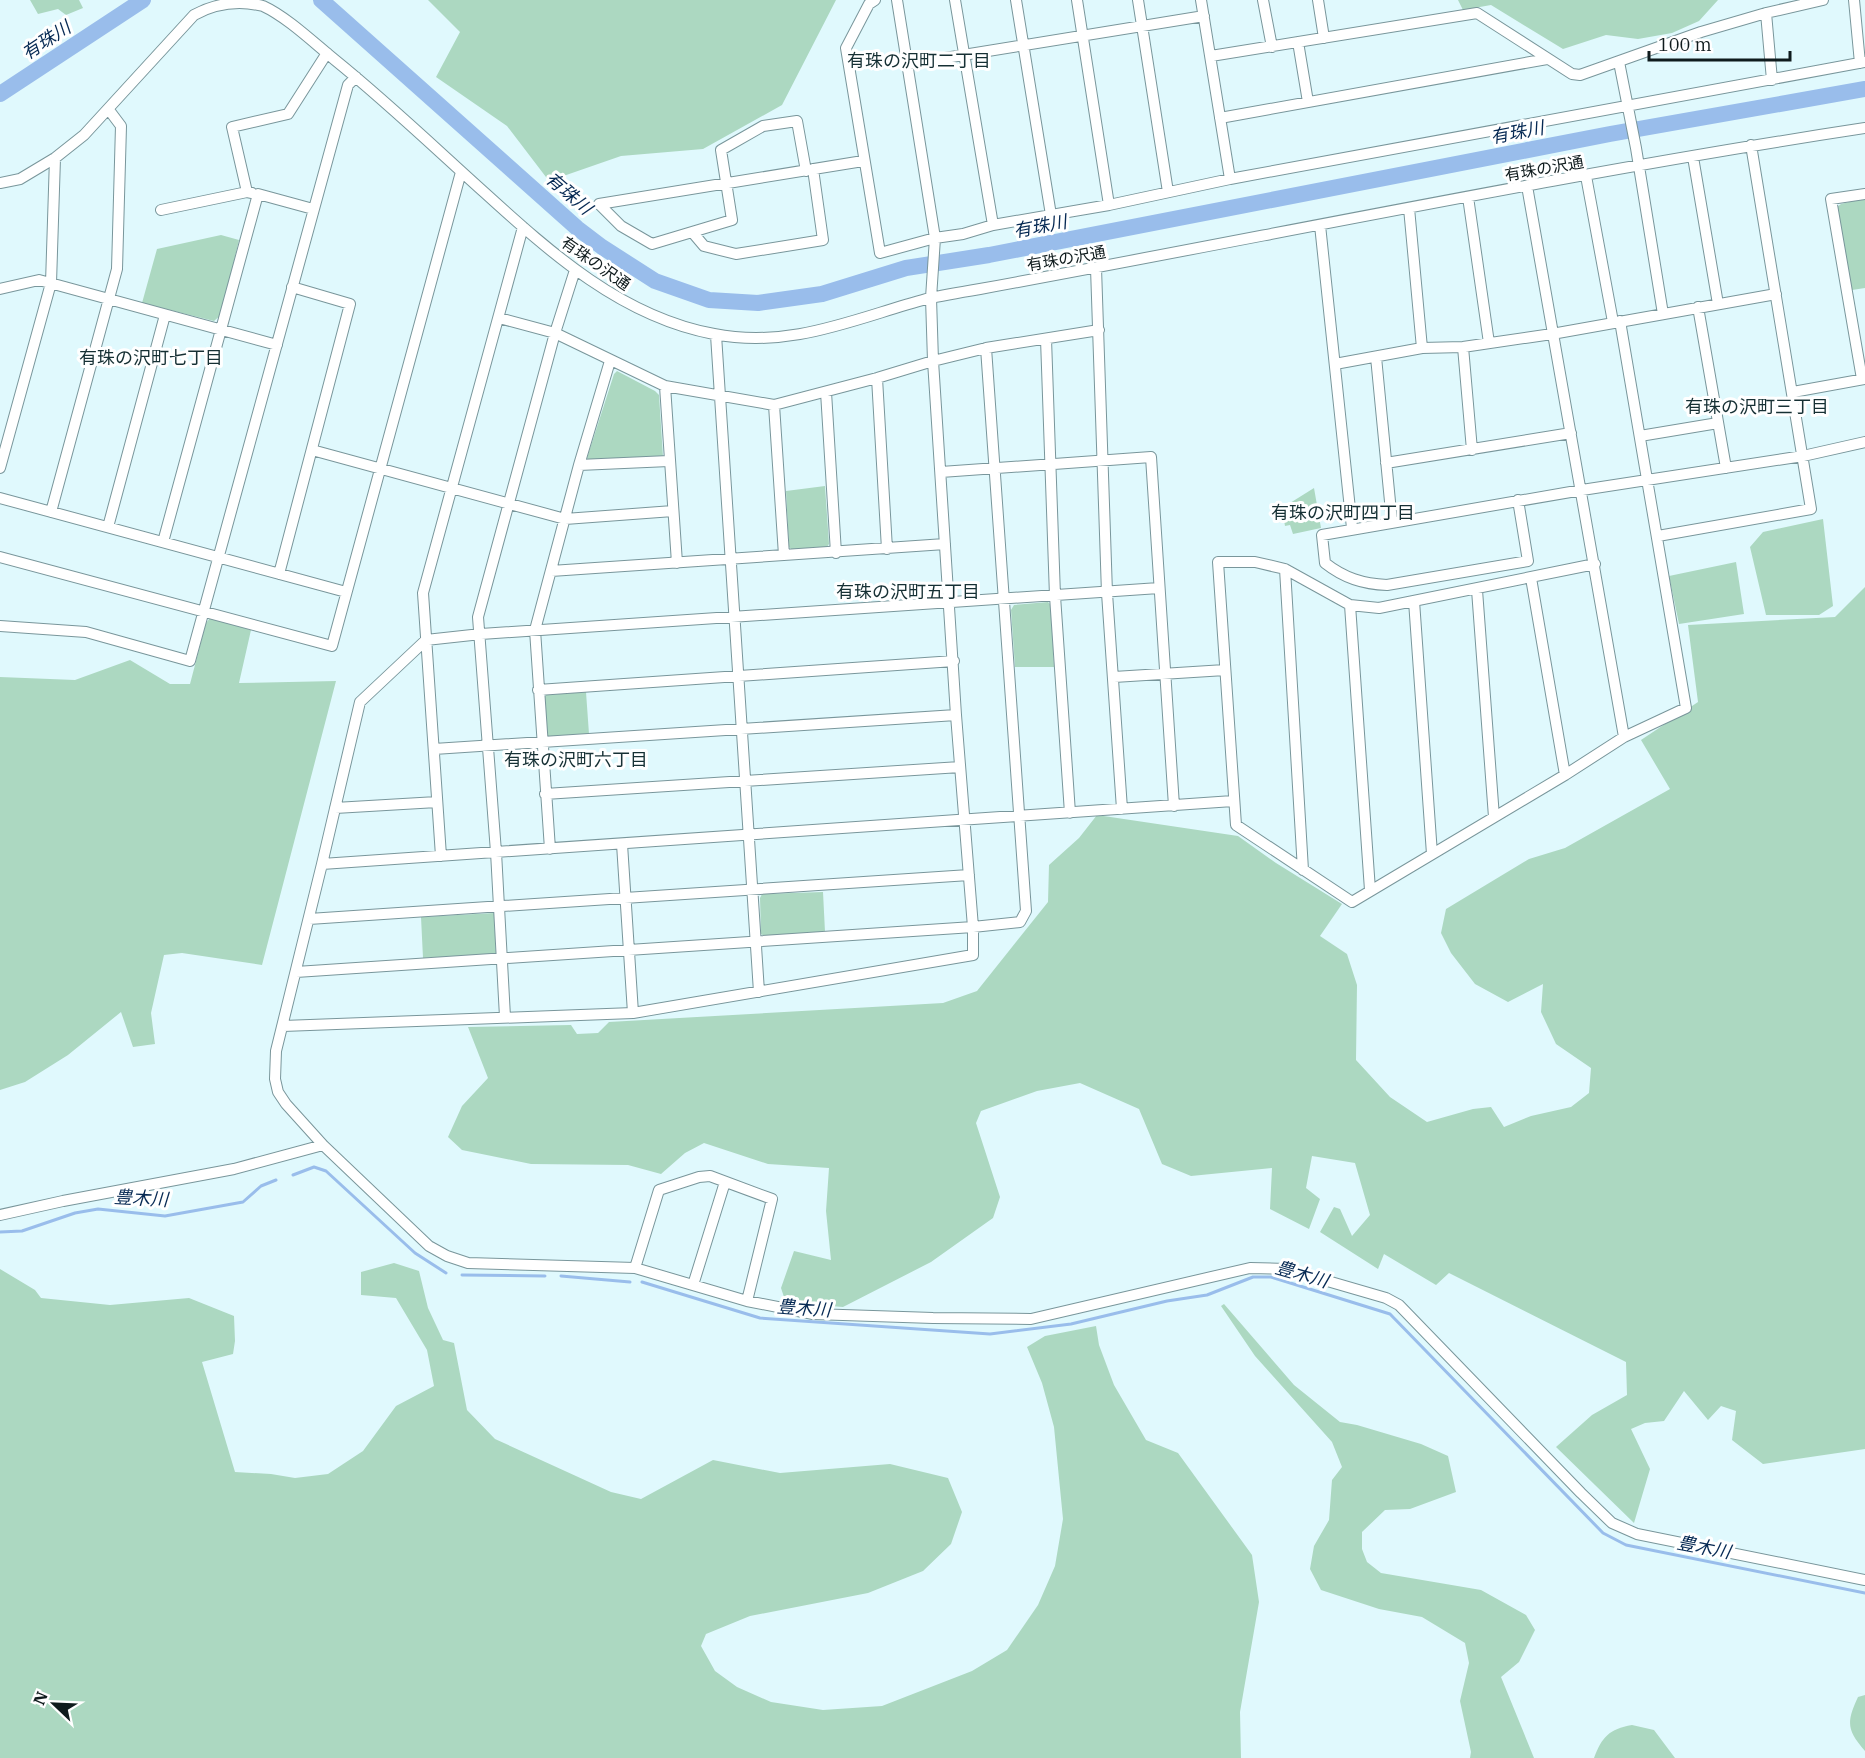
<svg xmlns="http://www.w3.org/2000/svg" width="1865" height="1758" font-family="'IBM Plex Serif','Noto Sans JP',serif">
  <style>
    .green { fill: #acd8c1 }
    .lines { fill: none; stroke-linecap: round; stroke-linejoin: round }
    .stream { stroke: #99bdeb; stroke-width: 3 }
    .river { stroke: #99bdeb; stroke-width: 16 }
    .minor-casing { stroke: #79969b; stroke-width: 12 }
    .minor { stroke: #fff; stroke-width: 10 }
    .labels { text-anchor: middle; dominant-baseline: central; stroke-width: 6; stroke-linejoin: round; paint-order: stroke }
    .street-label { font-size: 16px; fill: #0f1b1d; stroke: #fff }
    .water-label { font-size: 18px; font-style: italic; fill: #062953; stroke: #fff }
    .neighbourhood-label { font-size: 18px; fill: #163034; stroke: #fff }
  </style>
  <rect width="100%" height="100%" fill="#e0f9fd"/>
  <path class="green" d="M 30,0 L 79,0 L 83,8 L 66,15 L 58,9 L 38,14 Z
    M 428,0 L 836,0 L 782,105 L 703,149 L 621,156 L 549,181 L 507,126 L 436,77 L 460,32 Z
    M 1458,0 L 1718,0 L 1699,21 L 1672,33 L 1638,39 L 1606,35 L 1563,49 L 1491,5 L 1463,10 Z
    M 1865,198 L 1865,288 L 1852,290 L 1837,207 L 1841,204 Z
    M 221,235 L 239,240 L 221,315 L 214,321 L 142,303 L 157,249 Z
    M 617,371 L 655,391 L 659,395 L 663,457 L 590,462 L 587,458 L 614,374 Z
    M 825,486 L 829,544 L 827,547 L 792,550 L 789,547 L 786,491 Z
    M 1314,488 L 1321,528 L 1293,534 L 1290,525 L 1285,526 L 1282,508 Z
    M 1823,519 L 1833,606 L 1819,615 L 1766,615 L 1750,547 L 1763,532 Z
    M 1736,562 L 1744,614 L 1679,624 L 1669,576 Z
    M 1865,587 L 1865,1449 L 1763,1464 L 1732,1440 L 1736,1411 L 1721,1406 L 1708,1420 L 1684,1391 L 1664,1421 L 1645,1423 L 1631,1429 L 1650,1469 L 1634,1523 L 1556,1447 L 1592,1415 L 1627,1395 L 1626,1362 L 1449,1273 L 1436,1285 L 1384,1254 L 1378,1269 L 1320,1232 L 1334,1207 L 1340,1209 L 1352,1236 L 1370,1215 L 1355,1163 L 1312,1156 L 1306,1188 L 1320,1199 L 1309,1229 L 1270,1209 L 1272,1168 L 1191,1176 L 1162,1164 L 1139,1109 L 1080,1083 L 1037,1091 L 981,1111 L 976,1123 L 1000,1197 L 993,1218 L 931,1262 L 843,1307 L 794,1303 L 784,1297 L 781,1288 L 794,1251 L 831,1260 L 826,1211 L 829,1168 L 768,1164 L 704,1143 L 685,1153 L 661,1174 L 628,1165 L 531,1164 L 462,1150 L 448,1137 L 462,1106 L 488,1078 L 468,1027 L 571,1025 L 577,1034 L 598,1033 L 609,1022 L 943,1003 L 977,991 L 1048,902 L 1049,865 L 1079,838 L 1097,815 L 1238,836 L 1276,863 L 1342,904 L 1320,936 L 1347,954 L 1357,985 L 1356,1060 L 1390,1097 L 1427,1122 L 1473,1109 L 1491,1107 L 1504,1127 L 1531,1116 L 1571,1107 L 1589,1093 L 1591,1068 L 1556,1044 L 1541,1012 L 1543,984 L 1508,1002 L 1475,984 L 1451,953 L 1441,933 L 1446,909 L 1529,859 L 1565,848 L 1670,789 L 1641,740 L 1698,702 L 1688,625 L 1835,617 Z
    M 1048,602 L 1051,605 L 1054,667 L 1015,667 L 1011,610 L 1014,605 Z
    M 210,618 L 251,630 L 239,683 L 336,681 L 262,965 L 182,953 L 164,955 L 151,1013 L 155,1044 L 133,1047 L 121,1012 L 68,1055 L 25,1082 L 0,1090 L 0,677 L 75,680 L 130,660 L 170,684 L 190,684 L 206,623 Z
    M 586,692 L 589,734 L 548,737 L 545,735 L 543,699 L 546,695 Z
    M 823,892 L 825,932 L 764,936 L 761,934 L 760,898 L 762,894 Z
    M 494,913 L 496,954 L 423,958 L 421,917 Z
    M 394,1263 L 419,1271 L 428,1308 L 443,1340 L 454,1343 L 467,1410 L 495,1439 L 611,1492 L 641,1499 L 713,1460 L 780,1473 L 890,1464 L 948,1478 L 962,1512 L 951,1544 L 923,1571 L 868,1593 L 750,1616 L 706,1634 L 701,1646 L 715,1671 L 737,1687 L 771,1702 L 823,1710 L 882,1706 L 972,1671 L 1007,1650 L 1038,1605 L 1055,1566 L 1063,1519 L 1054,1427 L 1042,1383 L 1027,1347 L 1045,1336 L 1096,1326 L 1099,1345 L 1114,1385 L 1146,1440 L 1178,1453 L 1252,1555 L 1259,1602 L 1240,1712 L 1241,1758 L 0,1758 L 0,1269 L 35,1290 L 41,1298 L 110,1305 L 189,1298 L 234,1316 L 235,1341 L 233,1354 L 202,1362 L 235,1472 L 271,1474 L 295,1478 L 328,1474 L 363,1451 L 396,1406 L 434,1386 L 427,1350 L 396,1298 L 361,1295 L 361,1272 Z
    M 1224,1304 L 1294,1385 L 1340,1422 L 1357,1425 L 1421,1444 L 1448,1456 L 1456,1492 L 1410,1509 L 1385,1510 L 1362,1532 L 1362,1549 L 1367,1562 L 1381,1573 L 1481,1590 L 1526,1615 L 1535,1630 L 1519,1662 L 1501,1677 L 1534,1758 L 1470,1758 L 1471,1752 L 1460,1701 L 1469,1663 L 1465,1643 L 1422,1617 L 1379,1609 L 1321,1590 L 1310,1569 L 1314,1546 L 1329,1520 L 1332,1480 L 1342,1467 L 1332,1442 L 1255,1356 L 1221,1306 Z
    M 1865,1695 L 1865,1751 C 1847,1730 1846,1723 1858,1697 Z
    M 1632,1725 L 1654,1730 L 1675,1758 L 1594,1758 C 1602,1737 1609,1729 1632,1725 Z"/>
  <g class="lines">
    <path class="stream" d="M 293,1175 L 314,1167 L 326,1171 L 415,1253 L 446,1273
      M 0,1232 L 22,1231 L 75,1213 L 98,1209 L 165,1216 L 243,1202 L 261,1186 L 276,1180
      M 462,1275 L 545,1276
      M 561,1276 L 630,1282
      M 642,1282 L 760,1318 L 990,1334 L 1071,1324 L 1167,1301 L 1207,1295 L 1253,1277 L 1271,1277 L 1390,1314 L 1603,1533 L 1626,1545 L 1865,1593"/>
    <path class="river" d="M 321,0 L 577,228 L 602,247 L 655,281 L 709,300 L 758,303 L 822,294 L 906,268 L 989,255 L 1610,134 L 1865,89
      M 0,94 L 143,0"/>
    <defs>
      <path id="minor" d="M 875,0 L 869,4 L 846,48 L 880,253 L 935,238 L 963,234 L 993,225 L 1109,205 L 1230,179 L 1865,62
        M 955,0 L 993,225
        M 1016,0 L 1051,215
        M 1077,0 L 1109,205
        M 1138,0 L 1168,192
        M 1201,0 L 1230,179
        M 1263,0 L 1272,47
        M 1318,0 L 1324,38
        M 1854,0 L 1860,63
        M 1766,13 L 1772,80
        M 1298,42 L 1308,102
        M 1211,56 L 1477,13 L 1572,74 L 1580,75 L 1701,32 L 1766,13 L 1823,0
        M 1619,62 L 1636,148 L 1663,314
        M 908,64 L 1204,16
        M 1220,118 L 1547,59
        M 1693,157 L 1718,304
        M 1586,176 L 1613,322
        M 0,183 L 20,179 L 55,158 L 84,135 L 194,15 C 216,3 238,0 263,6 C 287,17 314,43 335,60 C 387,102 435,148 485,193 C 551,253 622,317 714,334 C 791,349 853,319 926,299 C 944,295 962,292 980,289 C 1275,235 1569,173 1865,128
        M 1527,186 L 1624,737
        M 247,192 L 232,127 L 288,114 L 327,53
        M 1468,197 L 1489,343
        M 599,204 L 621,226 L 652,244 L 732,220 L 721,150 L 763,126 L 797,121 L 806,171
        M 599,204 L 863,161
        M 1409,208 L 1422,348
        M 161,210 L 247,192 L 252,193
        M 1320,225 L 1352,528
        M 693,233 L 704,246 L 736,254 L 823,240 L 813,169
        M 1096,268 L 1107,593 L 1122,809
        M 0,289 L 39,280 L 277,345
        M 1698,307 L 1726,468
        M 499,318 L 555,333 L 665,386 L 774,405 L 877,378 L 933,361 L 986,348 L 1099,330
        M 716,335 L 759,992
        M 1046,339 L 1055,596 L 1070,813
        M 1463,347 L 1472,450
        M 1376,357 L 1392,522
        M 1335,364 L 1422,348 L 1463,347 L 1552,334 L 1776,294
        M 877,378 L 887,549
        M 1862,379 L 1831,199 L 1865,194
        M 665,386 L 677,563
        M 826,392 L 836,553
        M 1793,392 L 1865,379
        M 774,405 L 784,555
        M 1640,436 L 1718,423
        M 312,450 L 565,519 L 673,511
        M 1386,463 L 1571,433
        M 579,465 L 669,461
        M 0,468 L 51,283 L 55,158
        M 941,472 L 1151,457 L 1174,806
        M 0,498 L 346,592
        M 1518,500 L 1528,561 L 1387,585 C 1363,584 1344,578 1325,563 L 1322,535 L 1582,490 L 1803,456 L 1865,442
        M 51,512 L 117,269 L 121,126 L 109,110
        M 108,527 L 165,315
        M 1658,536 L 1811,509 L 1751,145
        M 163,542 L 258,194 L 313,209
        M 0,557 L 332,646 L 461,172
        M 1595,564 L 1379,608 L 1350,605 L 1285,569 L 1255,562 L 1218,562 L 1236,825 L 1352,902 L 1565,775 L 1624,737 L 1686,708 L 1620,321
        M 1285,569 L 1303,870
        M 551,571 L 945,544
        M 279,574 L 350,304 L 292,287
        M 1531,578 L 1565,775
        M 1159,588 L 481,634 L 426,640 L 360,702 L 322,864 L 276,1051 L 275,1079 L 278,1092 L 286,1104 L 323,1145 L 429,1246 L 447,1256 L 468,1263 L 635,1268 L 747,1301 L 813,1314 L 933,1318 L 1031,1319 L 1250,1268 L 1286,1269 L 1386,1298 L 1399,1305 L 1581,1493 L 1612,1523 L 1637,1534 L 1865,1580
        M 1477,590 L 1494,817
        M 1414,601 L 1432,854
        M 1350,605 L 1370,890
        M 0,626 L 86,632 L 190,661 L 348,85 L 356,77
        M 1114,677 L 1225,670
        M 538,690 L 954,661
        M 434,749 L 956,715
        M 545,794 L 960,767
        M 335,808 L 437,802
        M 622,844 L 633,1013
        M 550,849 L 535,630 L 579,465 L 610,361
        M 441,856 L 423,593 L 523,227
        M 322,864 L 1233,801
        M 309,919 L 969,875
        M 296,972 L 973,927 L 1020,922 L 1026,911 L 986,348
        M 505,1017 L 496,852 L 478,617 L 555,333 L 575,270
        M 283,1026 L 633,1013 L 973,955 L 973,927 L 956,715 L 933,361 L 931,298 L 935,238 L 897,0
        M 0,1215 L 63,1201 L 234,1169 L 323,1145
        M 635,1268 L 659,1190 L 699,1177 L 710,1176 L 772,1199 L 747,1301
        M 693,1285 L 725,1182"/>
    </defs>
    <use href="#minor" class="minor-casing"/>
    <use href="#minor" class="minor"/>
  </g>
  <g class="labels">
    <g class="street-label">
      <text transform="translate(1544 168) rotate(-10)">有珠の沢通</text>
      <text transform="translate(1066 258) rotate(-10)">有珠の沢通</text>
      <text transform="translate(596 263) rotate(35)">有珠の沢通</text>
    </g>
    <g class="water-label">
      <text transform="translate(46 40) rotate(-33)">有珠川</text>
      <text transform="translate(1517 132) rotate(-11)">有珠川</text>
      <text transform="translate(569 193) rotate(41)">有珠川</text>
      <text transform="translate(1040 226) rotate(-11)">有珠川</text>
      <text transform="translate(141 1198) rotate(3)">豊木川</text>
      <text transform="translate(1302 1274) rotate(16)">豊木川</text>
      <text transform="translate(804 1308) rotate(4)">豊木川</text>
      <text transform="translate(1704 1547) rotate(11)">豊木川</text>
    </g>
    <g class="neighbourhood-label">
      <text x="919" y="60">有珠の沢町二丁目</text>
      <text x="151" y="357">有珠の沢町七丁目</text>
      <text x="1757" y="406">有珠の沢町三丁目</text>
      <text x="1343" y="512">有珠の沢町四丁目</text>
      <text x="908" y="591">有珠の沢町五丁目</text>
      <text x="576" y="759">有珠の沢町六丁目</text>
    </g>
  </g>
  <g transform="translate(54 1704) rotate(293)" stroke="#ffffff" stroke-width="4.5" paint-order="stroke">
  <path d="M0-4.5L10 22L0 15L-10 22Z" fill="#0f1b1d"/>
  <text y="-9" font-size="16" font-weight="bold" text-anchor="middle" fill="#0f1b1d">N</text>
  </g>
  <path d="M1649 51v9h141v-9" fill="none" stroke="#0f1b1d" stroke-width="3"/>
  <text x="1658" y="51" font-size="18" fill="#0f1b1d" stroke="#ffffff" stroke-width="4.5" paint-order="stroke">100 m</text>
</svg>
